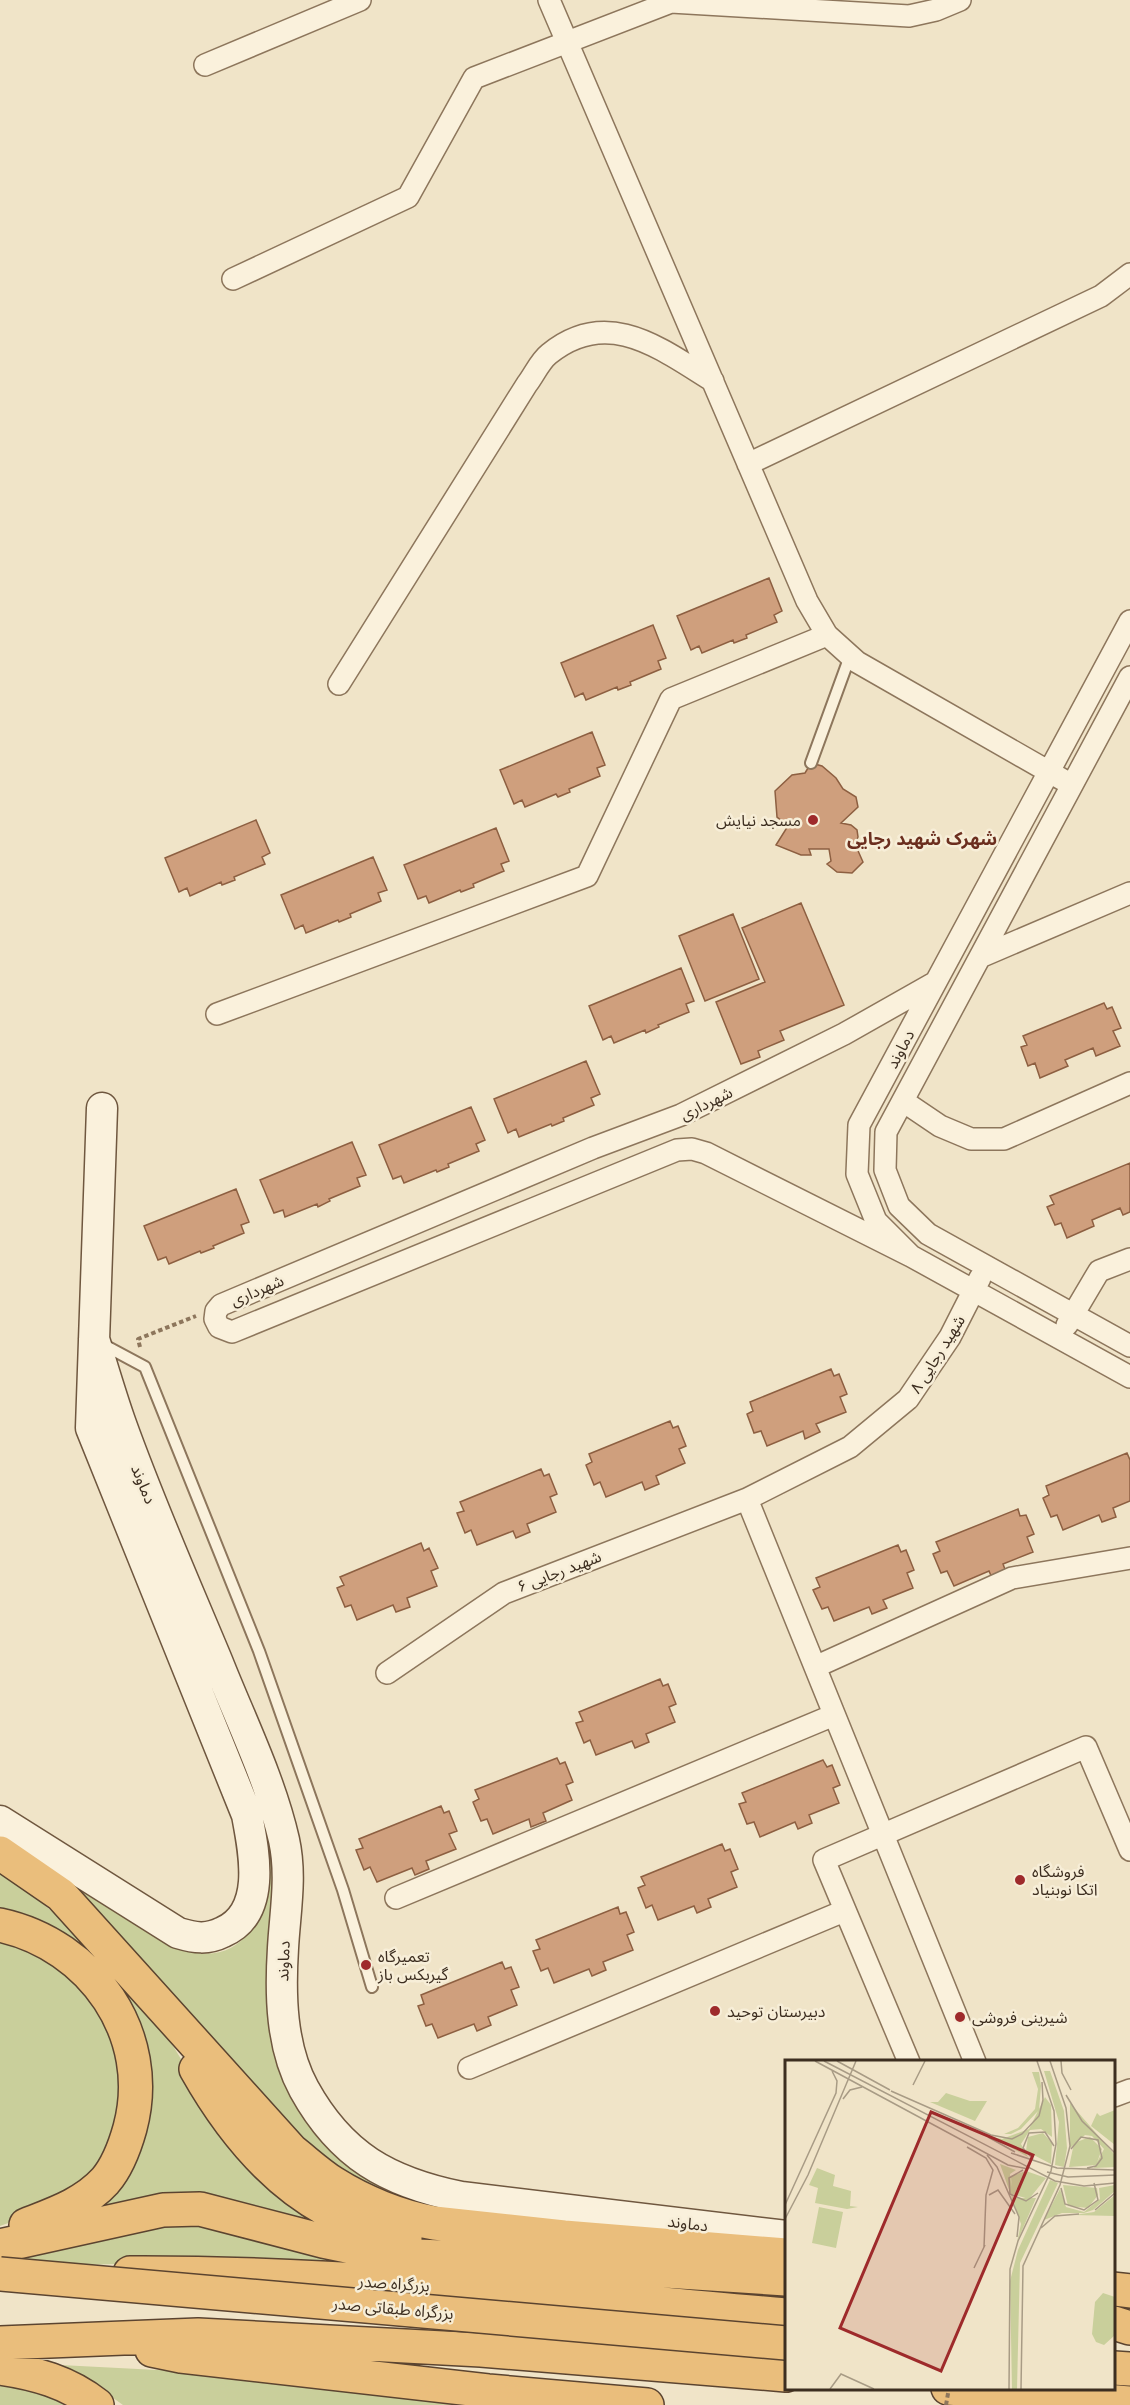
<svg xmlns="http://www.w3.org/2000/svg" width="1130" height="2405" font-family="Lora,'Noto Sans Arabic',serif">
  <style>
    .green { fill: #c9cf9b }
    .building { fill: #cf9f7d; stroke: #8d5f41; stroke-width: 1.5 }
    .lines { fill: none; stroke-linecap: round; stroke-linejoin: round }
    .service-casing { stroke: #8d765c; stroke-width: 14 }
    .minor-casing { stroke: #8d765c; stroke-width: 24 }
    .secondary-casing { stroke: #6f573f; stroke-width: 33 }
    .trunk-casing { stroke: #5b4430; stroke-width: 36 }
    .path { stroke: #8d765c; stroke-width: 4; stroke-dasharray: 4.5 3; stroke-linecap: butt }
    .service { stroke: #faf1dc; stroke-width: 10 }
    .minor { stroke: #faf1dc; stroke-width: 21 }
    .secondary { stroke: #faf1dc; stroke-width: 30 }
    .trunk { stroke: #eabe7c; stroke-width: 33 }
    .trunk-bridge-casing { stroke: #5b4430; stroke-width: 36; stroke-linecap: butt }
    .path-bridge { stroke: #8d765c; stroke-width: 4; stroke-dasharray: 4.5 3; stroke-linecap: butt }
    .trunk-bridge { stroke: #eabe7c; stroke-width: 33 }
    .poi-dot { fill: #9e2a2b; stroke: #f7eed8; stroke-width: 2 }
    .labels { text-anchor: middle; dominant-baseline: central; stroke-width: 5; stroke-linejoin: round; paint-order: stroke }
    .poi-label { font-size: 16px; fill: #3d2e20; stroke: #f7eed8; text-anchor: start }
    .street-label { font-size: 16px; fill: #3d2e20; stroke: #f7eed8 }
    .neighbourhood-label { font-size: 18px; font-weight: bold; fill: #6b2e1e; stroke: #f7eed8 }
    .inset-road { fill: none; stroke: #a89b85; stroke-width: 1.5 }
    .view { fill: #9e2a2b; fill-opacity: 0.15; stroke: #9e2a2b; stroke-width: 3 }
    .inset-edge { fill: none; stroke: #3d2e20; stroke-width: 3 }
  </style>
  <rect width="100%" height="100%" fill="#f0e4c8"/>
  <path class="green" d="M 102,1431 L 271,1824 L 305,2108 L 477,2217 L 409,2206 L 335,2175 L 59,1871 L 183,1948 C 205,1959 235,1954 249,1931 C 255,1921 258,1907 262,1896 Z
    M 0,1870 L 15,1880 L 103,1955 L 150,2008 L 212,2110 L 342,2229 L 219,2203 L 8,2236 L 102,2198 L 132,2021 L 0,1915 Z
    M 0,1934 L 60,1959 L 117,2037 L 124,2118 L 94,2175 L 36,2213 L 0,2226 Z
    M 167,2217 L 390,2266 L 211,2262 L 28,2266 L 0,2263 Z
    M 41,2364 L 254,2375 L 529,2405 L 123,2405 L 99,2388 Z
    M 0,2380 L 19,2382 L 73,2405 L 0,2405 Z"/>
  <path class="building" d="M 769,578 L 782,611 L 774,615 L 777,622 L 746,635 L 747,638 L 734,643 L 733,640 L 702,653 L 699,646 L 691,650 L 677,616 Z
    M 653,625 L 666,658 L 658,661 L 661,669 L 630,682 L 631,685 L 618,690 L 617,687 L 586,700 L 583,693 L 575,697 L 561,663 Z
    M 592,732 L 605,765 L 597,768 L 600,776 L 569,789 L 570,792 L 558,797 L 556,794 L 525,807 L 522,800 L 514,804 L 500,770 Z
    M 811,763 L 822,766 L 836,778 L 843,789 L 856,797 L 858,807 L 841,823 L 851,825 L 857,830 L 858,837 L 855,844 L 863,862 L 852,873 L 837,872 L 827,864 L 831,861 L 829,849 L 809,849 L 811,855 L 801,855 L 776,845 L 788,826 L 777,817 L 775,791 L 792,775 L 805,773 Z
    M 256,820 L 270,853 L 262,857 L 265,864 L 234,877 L 235,880 L 222,885 L 221,882 L 190,896 L 187,888 L 179,892 L 165,858 Z
    M 496,828 L 509,861 L 501,864 L 504,871 L 473,884 L 474,887 L 461,892 L 460,890 L 429,903 L 426,896 L 418,899 L 404,865 Z
    M 373,857 L 387,890 L 378,893 L 381,901 L 350,914 L 351,917 L 339,922 L 338,920 L 306,933 L 303,925 L 295,929 L 281,895 Z
    M 801,903 L 844,1005 L 780,1031 L 784,1040 L 758,1051 L 760,1057 L 741,1064 L 716,1002 L 765,982 L 742,928 Z
    M 733,914 L 759,979 L 705,1001 L 679,936 Z
    M 681,968 L 694,1001 L 686,1004 L 689,1012 L 658,1025 L 659,1027 L 646,1033 L 645,1030 L 614,1043 L 611,1036 L 603,1040 L 589,1006 Z
    M 1104,1003 L 1107,1009 L 1112,1007 L 1121,1028 L 1113,1031 L 1120,1046 L 1096,1056 L 1093,1048 L 1065,1060 L 1068,1066 L 1040,1078 L 1035,1063 L 1028,1066 L 1021,1047 L 1027,1045 L 1023,1036 Z
    M 586,1061 L 600,1094 L 591,1098 L 594,1105 L 563,1118 L 564,1121 L 552,1126 L 551,1124 L 519,1137 L 516,1129 L 508,1133 L 494,1099 Z
    M 471,1107 L 485,1140 L 476,1144 L 479,1151 L 448,1164 L 449,1167 L 437,1172 L 436,1170 L 404,1183 L 401,1176 L 393,1179 L 379,1145 Z
    M 352,1142 L 366,1175 L 357,1178 L 360,1186 L 329,1199 L 330,1201 L 318,1207 L 317,1204 L 285,1217 L 283,1210 L 274,1213 L 260,1180 Z
    M 1130,1163 L 1130,1212 L 1123,1215 L 1120,1208 L 1092,1220 L 1094,1226 L 1067,1238 L 1061,1223 L 1055,1225 L 1047,1207 L 1054,1204 L 1050,1196 Z
    M 236,1189 L 249,1222 L 241,1225 L 244,1233 L 213,1246 L 214,1248 L 201,1253 L 200,1251 L 169,1264 L 166,1257 L 158,1260 L 144,1226 Z
    M 831,1369 L 834,1376 L 839,1374 L 847,1394 L 840,1397 L 846,1412 L 816,1424 L 820,1432 L 805,1439 L 803,1431 L 767,1446 L 761,1431 L 754,1433 L 747,1414 L 753,1411 L 750,1402 Z
    M 670,1421 L 673,1428 L 678,1426 L 686,1446 L 679,1449 L 685,1463 L 656,1476 L 659,1484 L 645,1490 L 642,1482 L 606,1497 L 600,1482 L 594,1485 L 586,1465 L 592,1462 L 589,1454 Z
    M 1127,1453 L 1130,1460 L 1130,1501 L 1113,1508 L 1116,1517 L 1102,1522 L 1099,1515 L 1063,1530 L 1057,1515 L 1051,1517 L 1043,1498 L 1049,1495 L 1046,1486 Z
    M 541,1469 L 544,1476 L 549,1474 L 557,1494 L 550,1497 L 556,1512 L 527,1524 L 530,1532 L 516,1538 L 513,1531 L 477,1545 L 471,1530 L 465,1533 L 457,1513 L 464,1511 L 460,1502 Z
    M 1018,1509 L 1020,1516 L 1026,1515 L 1034,1534 L 1027,1537 L 1033,1552 L 1003,1564 L 1006,1572 L 992,1578 L 989,1571 L 954,1586 L 947,1571 L 941,1573 L 933,1554 L 940,1551 L 936,1542 Z
    M 421,1543 L 424,1551 L 429,1548 L 438,1568 L 431,1571 L 437,1586 L 407,1598 L 410,1607 L 396,1612 L 393,1605 L 357,1620 L 351,1605 L 345,1607 L 337,1588 L 344,1585 L 340,1577 Z
    M 898,1545 L 901,1552 L 906,1550 L 914,1570 L 907,1573 L 913,1588 L 883,1600 L 887,1608 L 872,1614 L 869,1607 L 834,1621 L 828,1607 L 822,1609 L 813,1590 L 820,1587 L 816,1578 Z
    M 660,1679 L 663,1686 L 668,1684 L 676,1704 L 669,1707 L 675,1722 L 646,1734 L 649,1742 L 635,1748 L 632,1741 L 596,1755 L 590,1740 L 584,1743 L 576,1723 L 583,1721 L 579,1712 Z
    M 557,1758 L 560,1764 L 565,1762 L 573,1782 L 566,1785 L 572,1800 L 543,1813 L 546,1821 L 531,1827 L 529,1819 L 493,1834 L 487,1819 L 481,1821 L 473,1802 L 479,1799 L 475,1790 Z
    M 823,1760 L 827,1767 L 832,1765 L 840,1785 L 833,1788 L 839,1803 L 809,1815 L 812,1823 L 798,1829 L 795,1822 L 760,1837 L 754,1822 L 747,1824 L 739,1804 L 746,1802 L 742,1793 Z
    M 441,1806 L 444,1813 L 449,1811 L 457,1831 L 449,1834 L 456,1849 L 426,1861 L 429,1869 L 415,1875 L 412,1868 L 377,1882 L 370,1867 L 364,1870 L 356,1850 L 363,1848 L 359,1839 Z
    M 722,1844 L 725,1851 L 730,1849 L 738,1869 L 731,1872 L 737,1887 L 708,1899 L 711,1907 L 697,1913 L 694,1906 L 658,1920 L 652,1905 L 646,1908 L 638,1888 L 645,1885 L 641,1877 Z
    M 618,1907 L 620,1914 L 626,1912 L 634,1932 L 627,1935 L 633,1950 L 603,1962 L 606,1970 L 592,1976 L 589,1969 L 554,1983 L 548,1968 L 541,1971 L 533,1951 L 540,1949 L 536,1940 Z
    M 502,1962 L 505,1969 L 511,1967 L 519,1987 L 511,1990 L 517,2005 L 488,2017 L 491,2025 L 477,2031 L 474,2024 L 438,2038 L 432,2024 L 426,2026 L 418,2006 L 424,2004 L 421,1995 Z"/>
  <g class="lines">
    <defs>
      <path id="service" d="M 811,763 L 850,656
        M 102,1344 L 145,1367 L 259,1651 L 343,1890 L 372,1987"/>
      <path id="minor" d="M 549,0 L 807,601 L 827,635 L 857,662 L 1072,785
        M 205,65 L 360,0
        M 233,279 L 408,197 L 474,78 L 671,2 L 909,16 L 936,10 L 960,0
        M 748,464 L 1101,296 L 1130,274
        M 1130,621 L 859,1125 L 857,1174 L 876,1221 L 911,1256 L 1130,1377
        M 1130,677 L 886,1132 L 885,1170 L 899,1206 L 928,1234 L 1130,1346
        M 339,684 L 527,384 C 534,375 540,361 549,354 C 608,306 661,349 713,381
        M 980,957 L 1130,893
        M 217,1014 L 587,876 L 671,699 L 827,635
        M 903,1101 L 940,1126 L 971,1139 L 1004,1139 L 1130,1083
        M 911,1256 L 706,1153 L 692,1149 L 677,1150 L 232,1332 L 219,1327 L 215,1319 L 216,1311 L 221,1305 L 593,1148 L 681,1115 L 844,1034 L 936,982
        M 1067,1325 L 1099,1271 L 1130,1259
        M 747,1499 L 975,2062
        M 815,1667 L 1012,1578 L 1130,1558
        M 387,1673 L 504,1593 L 747,1499 L 850,1447 L 908,1399 L 950,1337 L 980,1278
        M 396,1898 L 834,1715
        M 909,2062 L 824,1860 L 1086,1747 L 1130,1850
        M 469,2068 L 844,1911
        M 1114,2096 L 1130,2090"/>
      <path id="secondary" d="M 94,1339 C 103,1368 111,1396 121,1424 C 150,1505 185,1584 218,1663 C 241,1721 270,1779 284,1840 C 292,1876 285,1912 283,1948 C 280,1995 281,2047 304,2089 C 341,2156 388,2182 461,2197 L 786,2236
        M 0,1821 L 178,1933 C 195,1938 207,1940 223,1932 C 267,1913 254,1852 247,1815 L 91,1428 L 102,1108"/>
      <path id="trunk" d="M 0,1853 L 61,1895 L 292,2151 C 306,2162 319,2174 333,2183 C 363,2202 400,2217 434,2223 L 564,2237 L 786,2255
        M 0,1925 C 92,1945 155,2035 130,2128 C 125,2146 118,2166 105,2181 C 84,2204 54,2214 26,2225
        M 196,2069 C 227,2124 270,2179 327,2210 C 352,2223 378,2231 405,2239
        M 0,2246 L 163,2210 L 200,2209 L 323,2241 L 391,2255 L 467,2258 L 786,2279
        M 130,2273 C 349,2272 568,2296 786,2315
        M 1114,2289 L 1130,2291
        M 1114,2323 L 1130,2328
        M 0,2343 L 198,2335 L 481,2350 L 786,2375
        M 152,2350 L 181,2356 L 488,2391 L 647,2405
        M 0,2368 C 35,2373 68,2382 97,2405
        M 1114,2368 L 1130,2369
        M 948,2388 L 1130,2403"/>
    </defs>
    <use href="#service" class="service-casing"/>
    <use href="#minor" class="minor-casing"/>
    <use href="#secondary" class="secondary-casing"/>
    <use href="#trunk" class="trunk-casing"/>
    <path class="path" d="M 140,1347 L 138,1339 L 196,1316"/>
    <use href="#service" class="service"/>
    <use href="#minor" class="minor"/>
    <use href="#secondary" class="secondary"/>
    <use href="#trunk" class="trunk"/>
    <defs>
      <path id="trunk-bridge" d="M 0,2274 L 786,2343"/>
    </defs>
    <use href="#trunk-bridge" class="trunk-bridge-casing"/>
    <path class="path-bridge" d="M 946,2405 L 949,2388"/>
    <use href="#trunk-bridge" class="trunk-bridge"/>
  </g>
  <g class="poi-dot">
    <circle cx="813" cy="820" r="6"/>
    <circle cx="1020" cy="1880" r="6"/>
    <circle cx="366" cy="1965" r="6"/>
    <circle cx="715" cy="2011" r="6"/>
    <circle cx="960" cy="2017" r="6"/>
  </g>
  <g class="labels">
    <g class="poi-label">
      <text x="801" y="820" text-anchor="end">مسجد نیایش</text>
      <text x="1032" y="1871">فروشگاه<tspan x="1032" dy="18">اتکا نوبنیاد</tspan></text>
      <text x="378" y="1956">تعمیرگاه<tspan x="378" dy="18">گیربکس باز</tspan></text>
      <text x="727" y="2011">دبیرستان توحید</text>
      <text x="972" y="2017">شیرینی فروشی</text>
    </g>
    <g class="street-label">
      <text transform="translate(900 1049) rotate(-62)">دماوند</text>
      <text transform="translate(706 1103) rotate(-26)">شهرداری</text>
      <text transform="translate(257 1290) rotate(-23)">شهرداری</text>
      <text transform="translate(937 1354) rotate(-58)">شهید رجایی ۸</text>
      <text transform="translate(144 1484) rotate(68)">دماوند</text>
      <text transform="translate(559 1571) rotate(-21)">شهید رجایی ۶</text>
      <text transform="translate(283 1961) rotate(-88)">دماوند</text>
      <text transform="translate(688 2223) rotate(7)">دماوند</text>
      <text transform="translate(394 2283) rotate(4)">بزرگراه صدر</text>
      <text transform="translate(393 2308) rotate(5)">بزرگراه طبقاتی صدر</text>
    </g>
    <g class="neighbourhood-label">
      <text x="922" y="838">شهرک شهید رجایی</text>
    </g>
  </g>
  <g transform="translate(785 2060)">
    <rect width="330" height="330" fill="#f0e4c8"/>
    <path d="M 259,11 L 265,11 L 279,51 L 282,88 L 279,107 L 270,105 L 274,62 ZM 247,12 L 254,12 L 256,26 L 254,50 L 236,69 L 226,74 L 219,74 L 233,68 L 250,49 L 253,29 ZM 161,33 L 185,41 L 202,41 L 190,61 L 145,42 L 153,42 ZM 260,37 L 266,45 L 267,77 L 256,69 L 245,70 L 236,84 L 243,97 L 207,77 L 217,79 L 244,69 ZM 285,43 L 330,95 L 330,107 L 309,108 L 319,89 L 307,76 L 300,75 L 285,88 ZM 330,50 L 330,85 L 306,66 L 312,53 L 315,56 ZM 258,73 L 267,83 L 266,104 L 241,91 L 243,77 ZM 305,77 L 317,89 L 311,105 L 284,107 L 289,83 ZM 215,104 L 231,110 L 225,114 L 228,138 L 251,138 L 232,182 L 236,164 ZM 32,108 L 50,115 L 48,126 L 66,131 L 65,146 L 73,147 L 62,149 L 30,143 L 33,128 L 24,125 ZM 241,111 L 261,118 L 244,139 L 227,134 L 226,116 ZM 265,120 L 273,123 L 235,203 L 232,329 L 227,329 L 225,221 L 233,190 ZM 278,125 L 312,128 L 313,135 L 303,148 L 283,146 ZM 330,125 L 330,131 L 308,150 L 299,153 L 277,153 L 259,160 L 275,129 L 281,147 L 299,152 L 315,139 L 314,128 ZM 330,135 L 330,156 L 289,155 L 309,152 ZM 34,147 L 58,152 L 51,188 L 27,183 ZM 318,233 L 330,237 L 329,276 L 319,285 L 311,282 L 307,274 L 310,242 Z" fill="#c9cf9b"/>
    <path class="inset-road" d="M 30,1 L 223,105 L 243,109M 39,1 L 270,121 L 299,126 L 330,123M 52,1 L 105,30M 276,1 L 277,13 L 286,30M 128,25 L 140,1M 106,31 L 206,75 L 227,79 L 237,74 L 254,56 L 258,40 L 257,22M 281,35 L 297,61 L 330,93M 58,39 L 65,30 L 77,27M 203,77 L 230,92M 182,87 L 201,98 L 208,110 L 201,135 L 199,187M 286,89 L 296,77 L 313,80 L 317,98 L 311,106 L 302,108M 226,93 L 272,108 L 330,110M 202,95 L 212,107 L 234,157 L 232,177M 248,99 L 238,88 L 244,73 L 260,72 L 269,86M 238,110 L 224,118 L 225,134 L 241,141 L 253,133M 262,112 L 283,117 L 330,115M 276,128 L 280,144 L 299,150 L 313,140 L 309,123M 204,135 L 213,130 L 230,154M 0,145 L 51,33 L 52,21 L 47,11M 310,150 L 330,133M 0,159 L 23,115 L 71,1M 256,168 L 270,156 L 294,154M 189,208 L 200,185M 45,329 L 56,314 L 89,329M 224,329 L 225,209 L 233,181 L 266,111 L 271,84 L 269,51 L 252,1M 236,329 L 238,206 L 275,125 L 285,86 L 281,48 L 265,1"/>
    <path class="view" d="M 146,52 L 248,95 L 156,311 L 55,268 Z"/>
    <rect width="330" height="330" class="inset-edge"/>
  </g>
</svg>
